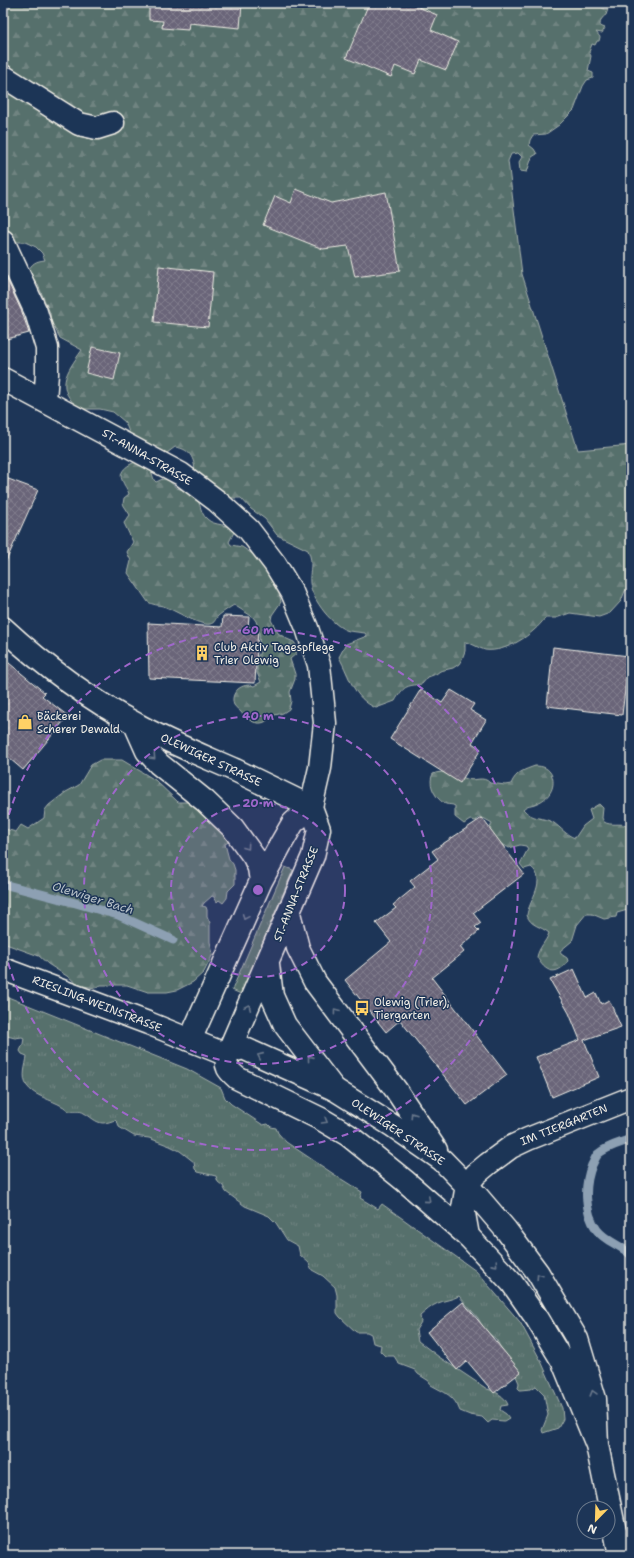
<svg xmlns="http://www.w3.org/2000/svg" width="634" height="1558" font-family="'Shantell Sans',sans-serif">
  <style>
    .grass { fill: url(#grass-tufts); stroke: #a5b0aa }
    .forest { fill: url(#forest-firs); stroke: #a5b0aa }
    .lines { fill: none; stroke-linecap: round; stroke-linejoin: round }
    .stream { stroke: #8da0b3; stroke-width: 9 }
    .building { fill: url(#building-cross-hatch); stroke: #f4f1e8 }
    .minor-casing { stroke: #f4f1e8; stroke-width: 25 }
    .major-casing { stroke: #f4f1e8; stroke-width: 25 }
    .minor { stroke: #1d3557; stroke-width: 22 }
    .major { stroke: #1d3557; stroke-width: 22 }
    .oneway { stroke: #68778a }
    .ring { fill: none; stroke: #9f67cb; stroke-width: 2; stroke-dasharray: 7 5 }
    .labels { text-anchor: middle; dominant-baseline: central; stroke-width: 3; stroke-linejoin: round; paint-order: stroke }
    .street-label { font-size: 11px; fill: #f4f1e8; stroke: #1d3557 }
    .poi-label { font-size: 11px; fill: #f4f1e8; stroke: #1d3557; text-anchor: start }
    .water-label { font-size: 12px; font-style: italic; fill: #b8c2c9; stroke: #1d3557 }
    .centre { fill: #9f67cb; stroke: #1d3557; stroke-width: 2 }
    .ring-label { font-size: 12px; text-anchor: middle; font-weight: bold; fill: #9f67cb; stroke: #1d3557; stroke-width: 3; stroke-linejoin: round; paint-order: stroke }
  </style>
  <defs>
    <pattern id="grass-tufts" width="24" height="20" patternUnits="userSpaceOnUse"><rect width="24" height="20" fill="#566f6c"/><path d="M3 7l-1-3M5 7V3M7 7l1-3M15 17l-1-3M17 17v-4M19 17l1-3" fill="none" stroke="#6f8481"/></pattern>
    <pattern id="forest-firs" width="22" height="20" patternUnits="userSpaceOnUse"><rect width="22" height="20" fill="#566f6c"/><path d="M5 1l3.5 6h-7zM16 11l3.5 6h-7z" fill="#6f8481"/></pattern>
    <pattern id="building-cross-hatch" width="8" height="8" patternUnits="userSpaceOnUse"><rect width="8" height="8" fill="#6a6579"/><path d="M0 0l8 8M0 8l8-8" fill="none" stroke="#807c8c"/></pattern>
  </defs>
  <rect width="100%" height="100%" fill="#1d3557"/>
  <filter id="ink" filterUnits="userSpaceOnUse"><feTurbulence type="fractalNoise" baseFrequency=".025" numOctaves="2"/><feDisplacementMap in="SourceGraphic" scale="8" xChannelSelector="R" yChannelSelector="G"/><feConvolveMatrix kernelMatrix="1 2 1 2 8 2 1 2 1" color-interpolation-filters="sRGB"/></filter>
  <g filter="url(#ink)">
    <path class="grass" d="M 285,867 L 293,870 L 241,994 L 232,990 Z
      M 3,995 L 187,1069 L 221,1088 L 225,1098 L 231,1104 L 263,1125 L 268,1124 L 271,1127 L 276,1128 L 278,1133 L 286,1142 L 338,1177 L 362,1192 L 360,1198 L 378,1209 L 382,1204 L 476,1271 L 520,1322 L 541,1361 L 562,1408 L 563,1419 L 558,1428 L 543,1433 L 542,1430 L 548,1415 L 544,1394 L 536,1386 L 531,1389 L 520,1390 L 518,1388 L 519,1383 L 516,1376 L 517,1367 L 503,1352 L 496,1339 L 484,1330 L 478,1318 L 459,1296 C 451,1300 445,1300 438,1303 C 431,1306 426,1311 420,1316 L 421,1322 L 416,1330 L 418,1341 L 439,1357 L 487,1389 C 495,1391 505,1396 508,1405 L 501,1406 L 500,1410 L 506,1414 L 509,1418 L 504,1421 L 492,1420 L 488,1423 L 482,1417 L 470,1415 L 460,1411 C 454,1395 445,1393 431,1385 L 429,1381 L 418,1374 L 415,1370 L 399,1364 L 394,1356 L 385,1356 L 380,1351 L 381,1345 L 373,1343 L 371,1334 L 367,1332 L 356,1332 L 340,1317 L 337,1313 L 337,1295 L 335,1287 L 323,1276 L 312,1270 L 309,1263 L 300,1255 L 298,1246 L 287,1240 L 276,1223 L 269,1216 L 245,1206 L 226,1192 L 223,1186 L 218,1182 L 216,1176 L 198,1172 L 195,1169 L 194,1162 L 180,1151 L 170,1146 L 149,1138 L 134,1136 L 119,1127 L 118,1123 L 115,1120 C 112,1121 107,1123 103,1123 C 96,1123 90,1116 84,1113 C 80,1110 74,1112 69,1111 C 66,1110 65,1107 62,1106 C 52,1100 34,1096 27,1086 C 21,1076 26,1066 27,1056 L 22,1054 L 20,1051 L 23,1044 L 24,1038 L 22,1037 L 15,1038 L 3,1035 Z"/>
    <path class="forest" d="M 3,3 L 600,3 L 601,7 L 604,9 L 608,9 L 606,15 C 602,17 600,21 600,26 L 605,28 L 602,33 L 596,32 L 600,37 L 599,41 L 597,41 L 595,45 L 592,44 L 589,52 L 591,56 L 588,71 L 593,73 L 593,78 L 587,80 L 583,86 L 574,110 L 559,125 L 546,134 L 533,135 L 530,140 L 529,145 L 534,149 L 537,154 L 532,157 L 527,172 L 520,171 L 519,162 L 522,157 L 518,153 L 511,154 L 508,161 L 522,274 L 578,450 L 631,445 L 631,587 L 625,591 L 621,601 L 610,613 L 599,617 L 570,613 L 556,618 L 545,618 C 534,634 506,653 485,650 C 478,648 472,643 465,642 L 465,651 L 462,659 L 459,664 L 453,668 L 440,671 L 436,674 L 428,677 L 422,684 C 405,686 404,686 395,701 L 376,708 C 353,698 350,677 339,657 L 346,644 L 367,636 L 365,633 C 360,632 354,632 349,631 C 333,627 312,600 310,583 C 309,570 314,564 308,550 L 277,535 L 265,519 L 251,509 L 241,498 L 228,498 L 195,475 C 195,461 192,449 175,447 L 167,453 L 157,455 L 131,437 L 125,422 L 113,412 L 100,409 L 80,409 C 54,388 66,373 82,350 L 60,338 L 51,321 L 50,313 L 38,285 L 28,271 C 32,263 36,261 45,260 L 42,253 L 36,247 L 25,242 L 12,242 L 3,234 Z
      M 141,460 L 151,470 L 154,480 L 156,482 C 159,481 161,479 164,479 C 171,480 172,485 177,488 C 184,491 191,490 196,497 C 201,504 200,513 207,519 C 215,527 228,522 234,532 L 229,542 L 231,545 L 242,547 L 251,553 L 258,555 L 264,568 L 277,583 L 281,602 L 272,615 L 271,620 L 278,633 L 287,639 L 294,642 L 297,647 L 296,654 L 290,659 L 295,674 L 295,679 L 290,692 L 291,701 L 289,709 L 283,713 L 271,716 C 263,729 248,722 241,712 C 239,710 235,707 234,705 C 229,692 243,682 254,686 L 261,682 L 257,673 L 257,658 L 260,652 L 259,632 L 256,621 L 253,617 L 234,605 C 232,606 220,614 218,616 C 215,619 215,623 210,624 C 199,626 175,610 163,606 C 158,605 153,605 148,602 L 128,573 L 131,561 L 127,552 L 133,542 L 124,523 L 130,515 L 123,504 L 124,498 L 129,494 C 127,488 125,487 123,482 C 116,470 131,463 141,460 Z
      M 100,760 L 122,760 L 155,780 L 178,802 L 194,802 L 232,840 L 225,844 L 229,859 L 233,864 L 235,870 L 235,884 L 228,891 L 227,898 L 223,903 L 219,900 L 217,902 L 214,897 L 212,896 L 204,903 L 202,906 L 206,907 L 207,910 L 207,916 L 210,923 L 210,942 L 213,954 L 204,972 L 193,982 L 177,990 L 167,992 L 148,992 L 127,985 L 101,985 L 95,988 L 78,985 L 70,978 L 48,964 L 39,956 L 3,943 L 3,830 L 5,829 L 16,832 L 21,825 L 28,829 L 44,818 L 45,810 L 49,805 L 66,792 L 79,785 L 91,765 Z
      M 535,766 C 543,766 549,768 552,776 C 556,788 548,799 537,803 C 531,806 528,804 523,809 C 533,821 542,816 554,823 C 561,828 566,835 575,838 L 583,826 L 592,819 L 589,810 L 599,804 L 603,808 L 602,818 L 604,822 C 611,826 619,823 627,825 L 631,823 L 631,909 L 617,913 L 616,917 L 604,919 L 592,914 L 586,914 L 577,925 L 572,941 L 560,951 L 561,954 L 567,958 L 568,961 C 556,977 545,972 537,957 C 539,947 546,942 549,933 C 541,926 530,926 527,915 C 529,900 548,880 531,867 L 524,869 L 520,864 L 528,849 L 526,846 L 520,845 L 509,848 C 502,843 494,843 486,839 L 492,823 L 485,819 L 479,817 L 476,821 L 470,820 L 464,824 L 455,817 L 455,806 C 452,804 450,805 446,804 C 436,800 427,784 433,774 C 443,769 458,776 467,779 C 475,782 483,775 490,783 L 505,785 L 511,784 C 516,772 524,770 535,766 Z"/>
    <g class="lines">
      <path class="stream" d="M 3,884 L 72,902 L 118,915 L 173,940
        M 631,1139 C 620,1143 607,1146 598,1154 C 595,1157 594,1162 592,1165 C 584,1185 584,1212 597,1230 C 606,1242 621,1245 631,1255"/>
    </g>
    <path class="building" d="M 149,3 L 242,3 L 240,28 L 189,23 L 188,30 L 162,28 L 163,21 L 149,20 Z
      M 369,3 L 409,3 L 437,15 L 431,30 L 458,42 L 446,70 L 421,60 L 415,74 L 395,66 L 391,77 L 346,58 Z
      M 296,189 L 331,203 L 386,192 L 400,271 L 355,277 L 348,246 L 323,249 L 263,225 L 275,196 L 291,203 Z
      M 159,266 L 213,272 L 208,327 L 154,322 Z
      M 3,271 L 22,312 L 29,333 L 3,340 Z
      M 92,347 L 120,353 L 114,380 L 86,373 Z
      M 3,477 L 38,490 L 3,568 Z
      M 223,616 L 249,617 L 248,627 L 258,628 L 255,683 L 149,678 L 148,623 L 222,627 Z
      M 553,647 L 629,656 L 622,715 L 547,706 Z
      M 3,658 L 45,693 L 42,696 L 68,716 L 23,770 L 3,753 Z
      M 421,689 L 442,703 L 451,690 L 474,704 L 470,710 L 486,720 L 472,743 L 481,749 L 460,783 L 390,739 Z
      M 482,818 L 524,874 L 473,913 L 481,923 L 475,927 L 479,931 L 460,947 L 464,952 L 432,978 L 507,1075 L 467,1105 L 400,1020 L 386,1032 L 345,980 L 391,942 L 376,923 L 396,908 L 393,905 L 415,887 L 410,881 L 438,859 L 432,851 Z
      M 574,969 L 587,998 L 596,993 L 601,1004 L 609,1000 L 621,1027 L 584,1040 L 599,1077 L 552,1097 L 536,1057 L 580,1040 L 569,1013 L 550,980 Z
      M 463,1302 L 521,1372 L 494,1393 L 467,1361 L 457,1370 L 427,1332 Z"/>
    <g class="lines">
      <defs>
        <path id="minor" d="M 3,76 L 79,124 L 97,128 L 113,123
          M 3,241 L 36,312 L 47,348 L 47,374 L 45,400
          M 3,379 L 181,474 L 217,501 L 249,530 L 275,564 L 292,592 L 307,628 L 319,665 L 325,723 L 320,768 L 311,807 L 319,829 L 313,856 L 227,1055
          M 3,628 C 42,664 89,699 136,724 C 168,742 201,755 235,770 C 260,782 286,795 311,807
          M 135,724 L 147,751 L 159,764 L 205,801 L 233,828 L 254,857 L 259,868 L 261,881
          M 268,964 L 272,996 L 285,1025 L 334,1089
          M 190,1040 L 261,881 L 282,842 L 293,823 L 311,807
          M 468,1236 L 463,1208 L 467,1185 L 476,1174 L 488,1164 L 511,1147 L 528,1139 L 631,1098"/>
        <path id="major" d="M 289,913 L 298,948 L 315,982 L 396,1090 L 436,1150
          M 3,969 L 148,1023 L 227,1055
          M 597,1445 L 595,1399 L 577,1339 L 538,1273 L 506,1230 L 477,1196 L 442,1160 L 393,1126 L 334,1089 L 243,1048 L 233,1051 L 227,1055 C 225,1067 228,1070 237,1078 L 321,1119 L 348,1135 L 405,1181 L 468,1236 L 512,1283 L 537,1319 L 563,1362 L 597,1445 L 620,1555"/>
      </defs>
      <use href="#minor" class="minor-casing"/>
      <use href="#major" class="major-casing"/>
      <use href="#minor" class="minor"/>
      <use href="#major" class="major"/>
    </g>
    <defs><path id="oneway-chevron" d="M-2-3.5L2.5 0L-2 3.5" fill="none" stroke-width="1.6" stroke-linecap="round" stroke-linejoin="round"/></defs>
    <g class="oneway">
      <use href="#oneway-chevron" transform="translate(153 757) rotate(47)"/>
      <use href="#oneway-chevron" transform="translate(247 847) rotate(54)"/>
      <use href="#oneway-chevron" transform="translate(245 917) rotate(114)"/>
      <use href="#oneway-chevron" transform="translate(248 1007) rotate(-66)"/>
      <use href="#oneway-chevron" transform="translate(336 1011) rotate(-127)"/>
      <use href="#oneway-chevron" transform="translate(260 1056) rotate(-156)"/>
      <use href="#oneway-chevron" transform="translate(310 1058) rotate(-129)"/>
      <use href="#oneway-chevron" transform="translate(413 1115) rotate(-123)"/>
      <use href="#oneway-chevron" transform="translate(325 1121) rotate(30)"/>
      <use href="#oneway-chevron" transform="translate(428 1200) rotate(41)"/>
      <use href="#oneway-chevron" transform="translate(495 1264) rotate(48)"/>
      <use href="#oneway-chevron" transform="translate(539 1276) rotate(-123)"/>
      <use href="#oneway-chevron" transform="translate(593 1393) rotate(-106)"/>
    </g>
  </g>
  <circle cx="258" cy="890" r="87" fill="#9f67cb" fill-opacity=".12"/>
  <g class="ring">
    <circle cx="258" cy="890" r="87"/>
    <circle cx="258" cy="890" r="174"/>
    <path d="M3 838A260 260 0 1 1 3 942"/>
  </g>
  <defs>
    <symbol id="building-bare" viewBox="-9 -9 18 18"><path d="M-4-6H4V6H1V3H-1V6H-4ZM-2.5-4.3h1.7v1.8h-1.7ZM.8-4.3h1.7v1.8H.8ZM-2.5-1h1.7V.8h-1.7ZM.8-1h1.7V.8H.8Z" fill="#ffd166" stroke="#1d3557" stroke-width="2.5" paint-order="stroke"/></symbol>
    <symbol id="shop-bare" viewBox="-9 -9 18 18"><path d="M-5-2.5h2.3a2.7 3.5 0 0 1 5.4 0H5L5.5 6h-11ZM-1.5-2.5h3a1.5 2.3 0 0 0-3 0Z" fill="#ffd166" stroke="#1d3557" stroke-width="2.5" paint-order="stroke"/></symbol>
    <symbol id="bus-bare" viewBox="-9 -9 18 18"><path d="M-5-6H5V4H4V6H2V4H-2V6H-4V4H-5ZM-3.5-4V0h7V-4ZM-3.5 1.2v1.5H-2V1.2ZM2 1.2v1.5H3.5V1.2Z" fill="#ffd166" stroke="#1d3557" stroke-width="2.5" paint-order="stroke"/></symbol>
  </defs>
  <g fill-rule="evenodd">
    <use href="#building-bare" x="191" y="642" width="22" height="22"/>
    <use href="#shop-bare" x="14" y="711" width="22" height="22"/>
    <use href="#bus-bare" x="351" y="997" width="22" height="22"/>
  </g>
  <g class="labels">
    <g class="street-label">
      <text transform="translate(147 457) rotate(30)">ST.-ANNA-STRASSE</text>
      <text transform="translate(211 760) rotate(25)">OLEWIGER STRASSE</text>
      <text transform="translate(296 894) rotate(-68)">ST.-ANNA-STRASSE</text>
      <text transform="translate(97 1004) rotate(21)">RIESLING-WEINSTRASSE</text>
      <text transform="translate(564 1125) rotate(-22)">IM TIERGARTEN</text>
      <text transform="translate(398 1132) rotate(34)">OLEWIGER STRASSE</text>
    </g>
    <g class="poi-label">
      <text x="214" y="647">Club Aktiv Tagespflege<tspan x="214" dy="13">Trier Olewig</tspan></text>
      <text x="37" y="716">Bäckerei<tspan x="37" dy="13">Scherer Dewald</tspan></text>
      <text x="374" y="1002">Olewig (Trier),<tspan x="374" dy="13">Tiergarten</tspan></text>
    </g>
    <g class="water-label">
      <text transform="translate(93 898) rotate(17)">Olewiger Bach</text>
    </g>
  </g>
  <circle cx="258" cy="890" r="6" class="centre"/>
  <g class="ring-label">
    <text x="258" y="634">60 m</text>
    <text x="258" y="720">40 m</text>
    <text x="258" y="807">20 m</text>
  </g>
  <rect width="634" height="1558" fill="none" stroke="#1d3557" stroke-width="16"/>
  <rect x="8" y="8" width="618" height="1542" fill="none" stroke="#f4f1e8" stroke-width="1.5" filter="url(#ink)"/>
  <g transform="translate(596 1520) rotate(203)"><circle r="19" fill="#1d3557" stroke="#738091"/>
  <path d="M0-3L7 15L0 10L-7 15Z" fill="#ffd166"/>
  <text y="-6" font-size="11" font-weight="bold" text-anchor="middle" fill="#f4f1e8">N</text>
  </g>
</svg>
